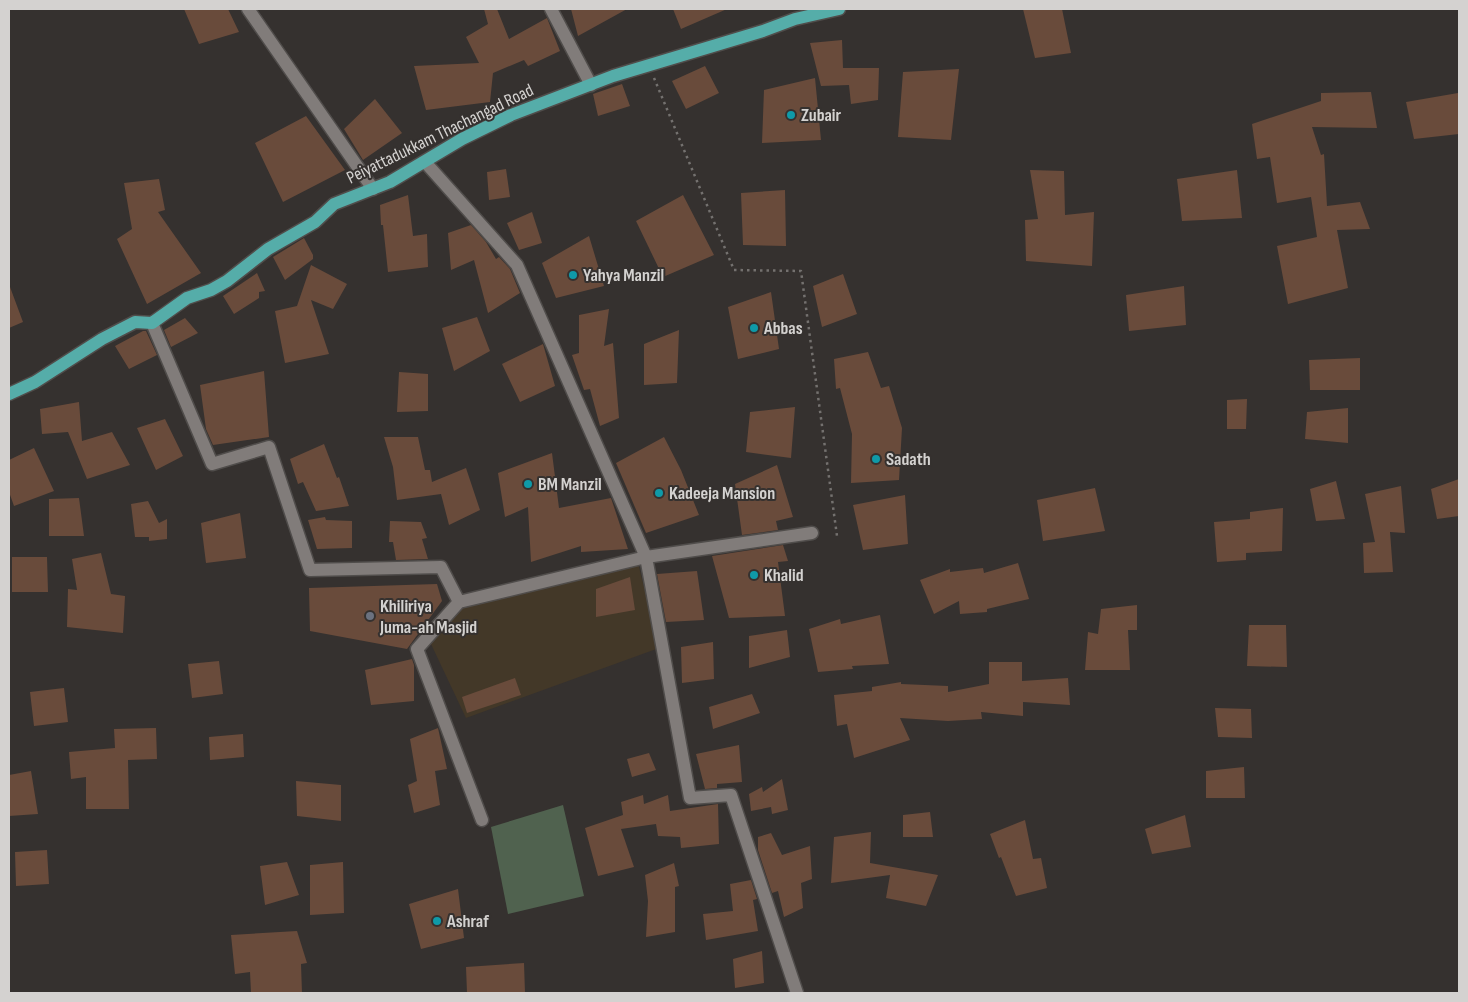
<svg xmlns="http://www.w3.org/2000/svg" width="1468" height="1002" font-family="'Sofia Sans Condensed',sans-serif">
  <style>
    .education { fill: #433828 }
    .green { fill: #50624f }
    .building { fill: #694b3b }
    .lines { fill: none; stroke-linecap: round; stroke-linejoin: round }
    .minor-casing { stroke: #504d4b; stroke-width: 15 }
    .major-casing { stroke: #504d4b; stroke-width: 15 }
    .path { stroke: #74716f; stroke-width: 2.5; stroke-dasharray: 2.5 4; stroke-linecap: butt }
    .minor { stroke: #817c7a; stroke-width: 12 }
    .major { stroke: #55ada9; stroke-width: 12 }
    .culture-dot { fill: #0f9aa8; stroke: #35312f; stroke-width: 2 }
    .worship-dot { fill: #6b7280; stroke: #35312f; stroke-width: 2 }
    .labels { text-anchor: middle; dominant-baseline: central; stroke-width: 4; stroke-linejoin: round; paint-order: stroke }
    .poi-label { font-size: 18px; font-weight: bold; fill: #d4d2d0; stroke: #35312f; text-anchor: start }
    .street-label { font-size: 18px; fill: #d4d2d0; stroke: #35312f }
  </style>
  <rect width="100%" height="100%" fill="#35312f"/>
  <path class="education" d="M 638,563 L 659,648 L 466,718 L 431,644 L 460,607 Z"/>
  <path class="green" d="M 563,805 L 584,896 L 508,914 L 491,827 Z"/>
  <path class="building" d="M 184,9 L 228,9 L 239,32 L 199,44 Z
    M 484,9 L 497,9 L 509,39 L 547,18 L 560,51 L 528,66 L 524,60 L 493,73 L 490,102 L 426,110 L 414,66 L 479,63 L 466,37 L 488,24 Z
    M 571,9 L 627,9 L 578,36 Z
    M 673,9 L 727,9 L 681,29 Z
    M 1023,9 L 1062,9 L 1071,53 L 1035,58 Z
    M 842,40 L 843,68 L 879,68 L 878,100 L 851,104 L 849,85 L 821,86 L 810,43 Z
    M 705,66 L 719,93 L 686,109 L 672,81 Z
    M 959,69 L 951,140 L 898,137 L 903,72 Z
    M 815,78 L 821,140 L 762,143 L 764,90 Z
    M 622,84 L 630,106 L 598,116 L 593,94 Z
    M 1371,92 L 1377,128 L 1312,127 L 1321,155 L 1324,154 L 1327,206 L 1360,202 L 1370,229 L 1337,230 L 1348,288 L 1288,304 L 1277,246 L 1317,237 L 1311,197 L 1277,203 L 1270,157 L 1257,159 L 1252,124 L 1321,101 L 1321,93 Z
    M 1458,93 L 1459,134 L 1414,139 L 1406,102 Z
    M 375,99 L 402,133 L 363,160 L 344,129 Z
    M 306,116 L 345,170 L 283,202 L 255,143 Z
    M 506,169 L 510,197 L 489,200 L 487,172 Z
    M 1030,170 L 1064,171 L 1065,215 L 1094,212 L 1092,266 L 1026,261 L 1025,220 L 1038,219 Z
    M 1237,170 L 1242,218 L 1182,221 L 1177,179 Z
    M 159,179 L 165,210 L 158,212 L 201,273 L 147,304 L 117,239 L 132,229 L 124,183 Z
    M 785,190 L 786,246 L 743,245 L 741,193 Z
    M 408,195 L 413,236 L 427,234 L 428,267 L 388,272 L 383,225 L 381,225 L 380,205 Z
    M 683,195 L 714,255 L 663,277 L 636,221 Z
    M 532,212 L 542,243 L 519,250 L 507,223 Z
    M 471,225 L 486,242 L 496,259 L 499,257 L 510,269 L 520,293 L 488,313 L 474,260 L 451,270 L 448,233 Z
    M 589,236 L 604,286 L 556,298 L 542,263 Z
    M 304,238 L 313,255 L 313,259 L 285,280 L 273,257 Z
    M 311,265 L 347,284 L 333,309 L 311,300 L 329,354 L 285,363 L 275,311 L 297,306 Z
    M 257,273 L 265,291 L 259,292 L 259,298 L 234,314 L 223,296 Z
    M 843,274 L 857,314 L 822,327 L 813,286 Z
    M 1184,286 L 1186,325 L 1129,331 L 1126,295 Z
    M 9,287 L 10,287 L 23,322 L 9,328 Z
    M 771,292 L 779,349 L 738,359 L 728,307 Z
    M 609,309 L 604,346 L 613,343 L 619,418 L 600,426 L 590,389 L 584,390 L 572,355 L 579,353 L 579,315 Z
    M 477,317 L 490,351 L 454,371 L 442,328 Z
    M 185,318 L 198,333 L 171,347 L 164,330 Z
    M 679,330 L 677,383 L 644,385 L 644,344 Z
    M 143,331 L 146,331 L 157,355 L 129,369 L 115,346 Z
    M 543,344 L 555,386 L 520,402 L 502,364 Z
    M 868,352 L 881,388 L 889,386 L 902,428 L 899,480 L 851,483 L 852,434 L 840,388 L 836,389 L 834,359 Z
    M 1360,358 L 1360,390 L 1310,390 L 1309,360 Z
    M 264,371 L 269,437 L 213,445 L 206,429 L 200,385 Z
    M 399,372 L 428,374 L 428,411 L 397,412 Z
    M 1247,399 L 1246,429 L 1227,429 L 1227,400 Z
    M 79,402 L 82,441 L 112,432 L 130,465 L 87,479 L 68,432 L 42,434 L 40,409 Z
    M 795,407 L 791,458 L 746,452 L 750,412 Z
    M 1348,408 L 1348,443 L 1305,439 L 1307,412 Z
    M 165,419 L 183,456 L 156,470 L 137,428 Z
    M 384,437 L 418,437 L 425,470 L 430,470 L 432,482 L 466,468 L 480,510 L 449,525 L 441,494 L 397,500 L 393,467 Z
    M 664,437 L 681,470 L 699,515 L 646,533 L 616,463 Z
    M 324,444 L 337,478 L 339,477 L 349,506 L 316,511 L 303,482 L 298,484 L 290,459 Z
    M 34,448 L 54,491 L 14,506 L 9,492 L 9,460 Z
    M 552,453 L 559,508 L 611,498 L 628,549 L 581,552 L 581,546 L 531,562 L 528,507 L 505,517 L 498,473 Z
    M 777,465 L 793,517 L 776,521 L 778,530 L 742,535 L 735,484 Z
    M 1459,479 L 1459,516 L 1437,519 L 1431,489 Z
    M 1336,481 L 1345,519 L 1316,521 L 1310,489 Z
    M 1401,486 L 1405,533 L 1390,532 L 1393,572 L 1364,573 L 1363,543 L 1375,542 L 1365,494 Z
    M 1095,488 L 1105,531 L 1043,541 L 1037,500 Z
    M 905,495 L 908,544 L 863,550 L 853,505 Z
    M 79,498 L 84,536 L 49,536 L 49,499 Z
    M 148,501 L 159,523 L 167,519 L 167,539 L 149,541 L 149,537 L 135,537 L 131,504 Z
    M 1283,508 L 1282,551 L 1246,553 L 1246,560 L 1217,562 L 1214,522 L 1250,519 L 1250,512 Z
    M 240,513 L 246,558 L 206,563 L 201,523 Z
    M 325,517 L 326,520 L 352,521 L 352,548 L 317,549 L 308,520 Z
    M 390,521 L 421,522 L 427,538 L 422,539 L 428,559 L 396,560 L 393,542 L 389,542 Z
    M 783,545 L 788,561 L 778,562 L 785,616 L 729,618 L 712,556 Z
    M 101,553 L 111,594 L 125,596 L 123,633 L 67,627 L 68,589 L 77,590 L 72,559 Z
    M 12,557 L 47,557 L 48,592 L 12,592 Z
    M 1018,563 L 1029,599 L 987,609 L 987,612 L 960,614 L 959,601 L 934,614 L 920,580 L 950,569 L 950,572 L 983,568 L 984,573 Z
    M 697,571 L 704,620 L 666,622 L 657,574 Z
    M 630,577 L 635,610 L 596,617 L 596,589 Z
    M 437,584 L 442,601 L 407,649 L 310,631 L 309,588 Z
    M 1137,605 L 1137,630 L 1128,630 L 1130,670 L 1085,670 L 1088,632 L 1098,634 L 1101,609 Z
    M 880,615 L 889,664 L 852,666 L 853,669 L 818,672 L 809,629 L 840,619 L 841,624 Z
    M 1249,625 L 1286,625 L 1287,667 L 1247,666 Z
    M 787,630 L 790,657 L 749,668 L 749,636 Z
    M 713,642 L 714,679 L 682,683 L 681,647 Z
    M 412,659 L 414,665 L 414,701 L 371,705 L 365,670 Z
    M 219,661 L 223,694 L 192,698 L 188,664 Z
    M 989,662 L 1022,662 L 1022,681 L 1068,678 L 1070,705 L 1023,702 L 1023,716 L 981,712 L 982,719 L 948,721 L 900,718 L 910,740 L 854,758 L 847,724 L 837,726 L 834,695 L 872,691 L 872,687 L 901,682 L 901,684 L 948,686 L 948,692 L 989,684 Z
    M 515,678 L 521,695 L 467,713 L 462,697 Z
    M 64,688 L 68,722 L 34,726 L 30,692 Z
    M 752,694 L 760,713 L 713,729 L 709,707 Z
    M 1215,708 L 1251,709 L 1252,738 L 1218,737 Z
    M 156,728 L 157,759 L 128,760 L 129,809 L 86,809 L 86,777 L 71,779 L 69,752 L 115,748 L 114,729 Z
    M 438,728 L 447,769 L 435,771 L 440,805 L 414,813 L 408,785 L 417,781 L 410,739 Z
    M 243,734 L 244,757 L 210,760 L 209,737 Z
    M 739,745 L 742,782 L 717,784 L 717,788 L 705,789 L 696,754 Z
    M 649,753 L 656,770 L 632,777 L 627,759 Z
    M 1244,767 L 1245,798 L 1206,798 L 1206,771 Z
    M 31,771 L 38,814 L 9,816 L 9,775 Z
    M 782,779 L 788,810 L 772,814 L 771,807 L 751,811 L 749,794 L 762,787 L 763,792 Z
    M 296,781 L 341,785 L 341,821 L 297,816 Z
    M 643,795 L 644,804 L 668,795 L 670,811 L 718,804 L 719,844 L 681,848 L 680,837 L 658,836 L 656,824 L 621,829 L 634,867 L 598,876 L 585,828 L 623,815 L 621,802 Z
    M 930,812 L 933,837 L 903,837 L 903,815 Z
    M 1185,815 L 1191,847 L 1152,854 L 1145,829 Z
    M 1025,820 L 1033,859 L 1041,858 L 1047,888 L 1016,896 L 1001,857 L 999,858 L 990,834 Z
    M 871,832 L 870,863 L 938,875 L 926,906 L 886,898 L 890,875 L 831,883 L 834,837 Z
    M 771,833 L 782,855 L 810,846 L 812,879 L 801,883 L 803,908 L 784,917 L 778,891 L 772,893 L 758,850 L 758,837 Z
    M 47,850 L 49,884 L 16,886 L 15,852 Z
    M 287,862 L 299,895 L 265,905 L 260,866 Z
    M 343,862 L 344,913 L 310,915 L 310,865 Z
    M 674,863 L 679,886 L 675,887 L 675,932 L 646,937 L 648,901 L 645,875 Z
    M 751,880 L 757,899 L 753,900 L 758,931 L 706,940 L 703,914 L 733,911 L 730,884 Z
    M 458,889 L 464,938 L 421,949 L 409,904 Z
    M 297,931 L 307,963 L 301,964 L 302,993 L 251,993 L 250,972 L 235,974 L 231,935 Z
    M 762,951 L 764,983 L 735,988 L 733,959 Z
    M 524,963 L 525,993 L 467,993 L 466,967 Z"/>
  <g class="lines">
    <defs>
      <path id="minor" d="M 248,9 L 373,189
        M 551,9 L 591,85
        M 425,162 L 517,265 L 646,557 L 812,533
        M 152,323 L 212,464 L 269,447 L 310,570 L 441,567 L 459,602
        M 482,820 L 417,649 L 459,602 L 646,557 L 690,798 L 731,795 L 797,993"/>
      <path id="major" d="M 9,394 L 35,382 L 102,339 L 135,322 L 152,323 L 187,298 L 211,290 L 227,281 L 268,249 L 315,222 L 334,204 L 390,182 L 462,139 L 511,115 L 613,76 L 763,31 L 795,19 L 839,9"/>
    </defs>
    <use href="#minor" class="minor-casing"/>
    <use href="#major" class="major-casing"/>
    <path class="path" d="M 654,78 L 734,270 L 801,271 L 837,536"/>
    <use href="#minor" class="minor"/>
    <use href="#major" class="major"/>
  </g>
  <g class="culture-dot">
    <circle cx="791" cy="115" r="5"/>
    <circle cx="573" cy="275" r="5"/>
    <circle cx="754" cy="328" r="5"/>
    <circle cx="876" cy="459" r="5"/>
    <circle cx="528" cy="484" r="5"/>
    <circle cx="659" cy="493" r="5"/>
    <circle cx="754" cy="575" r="5"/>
    <circle cx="437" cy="921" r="5"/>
  </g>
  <circle class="worship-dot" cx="370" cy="616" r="5"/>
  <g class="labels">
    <g class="poi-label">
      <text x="801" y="115">Zubair</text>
      <text x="583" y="275">Yahya Manzil</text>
      <text x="764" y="328">Abbas</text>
      <text x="886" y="459">Sadath</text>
      <text x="538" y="484">BM Manzil</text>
      <text x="669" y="493">Kadeeja Mansion</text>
      <text x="764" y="575">Khalid</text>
      <text x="380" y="606">Khiliriya<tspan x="380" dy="21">Juma-ah Masjid</tspan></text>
      <text x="447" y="921">Ashraf</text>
    </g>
    <g class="street-label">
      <text transform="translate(440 134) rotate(-26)">Peiyattadukkam Thachangad Road</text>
    </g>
  </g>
  <rect width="1468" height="1002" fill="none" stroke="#d4d2d0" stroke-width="20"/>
</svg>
